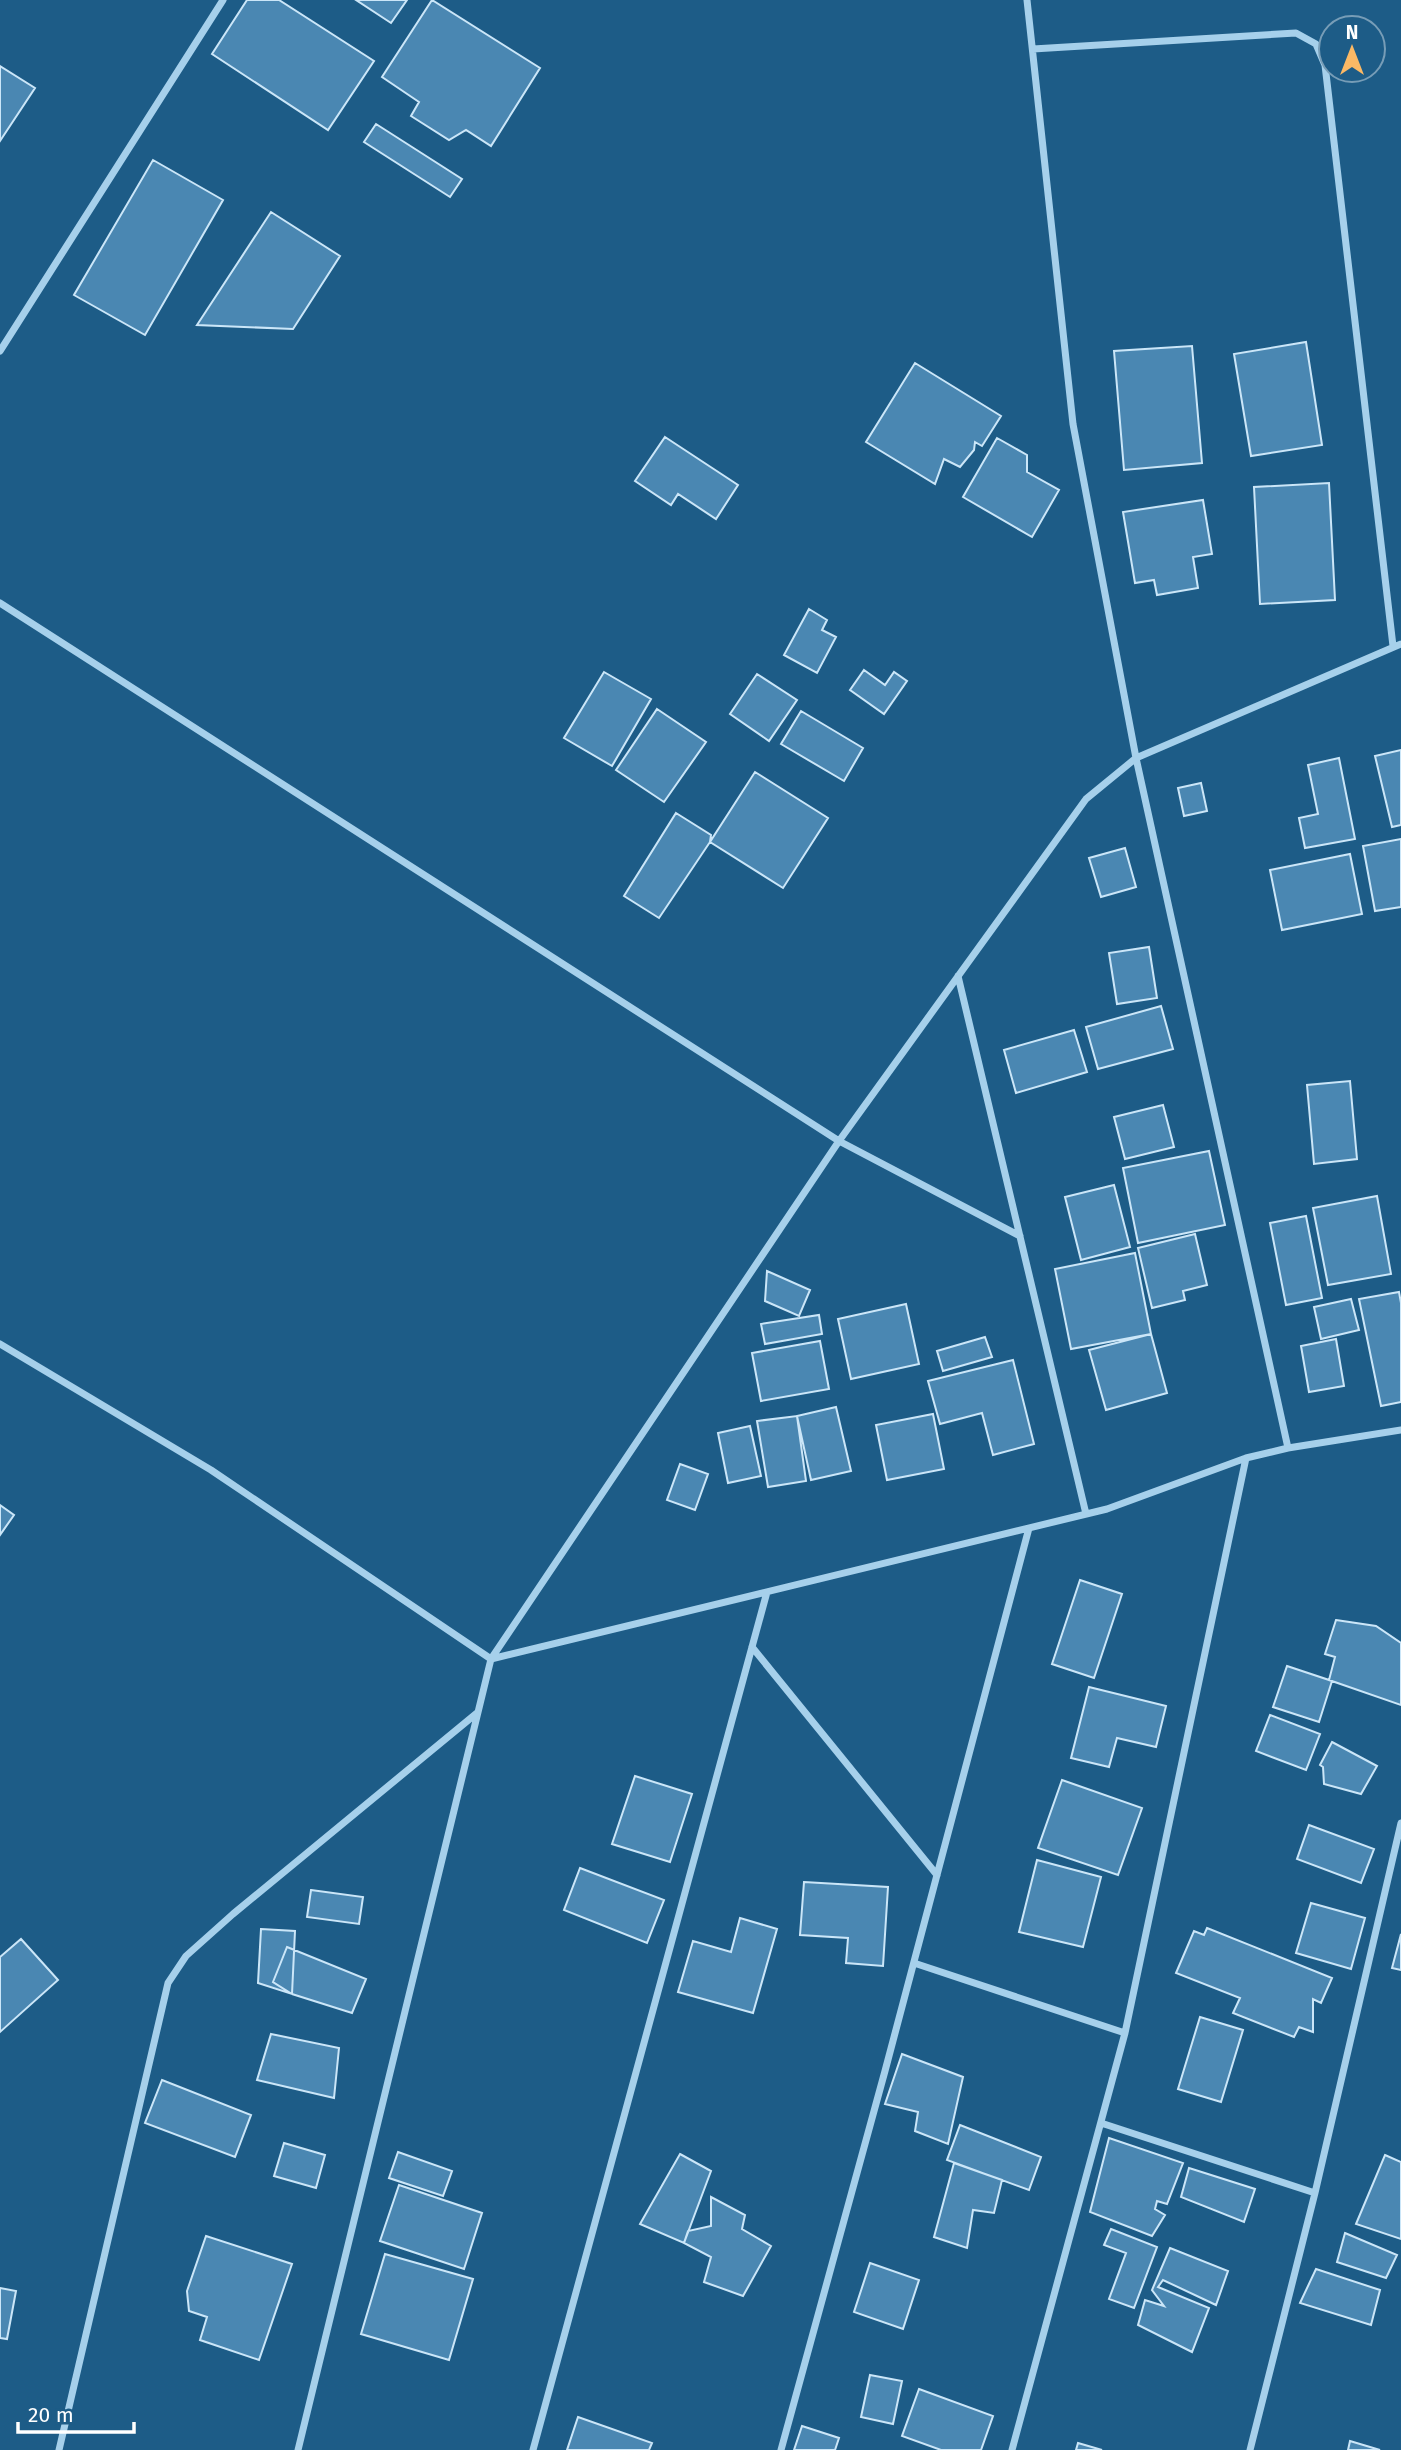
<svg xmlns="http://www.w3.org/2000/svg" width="1401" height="2450" font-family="'Fira Sans',sans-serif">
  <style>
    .building { fill: #4a87b2; stroke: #cbe6f8; stroke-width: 2 }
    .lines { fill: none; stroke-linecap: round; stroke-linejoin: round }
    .street { stroke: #a6d0eb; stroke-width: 7 }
  </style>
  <rect width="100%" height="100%" fill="#1d5c87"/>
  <path class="building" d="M 247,0 L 279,0 L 374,61 L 328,130 L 212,54 Z
    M 356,0 L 407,0 L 391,23 Z
    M 432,0 L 540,68 L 491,146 L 466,130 L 449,140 L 411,116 L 419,102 L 382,77 Z
    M 0,66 L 35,88 L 0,141 Z
    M 376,124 L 462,179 L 450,197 L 364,142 Z
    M 153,160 L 223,200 L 145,335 L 74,295 Z
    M 271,212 L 340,256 L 293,329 L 197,325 Z
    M 1306,342 L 1322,445 L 1251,456 L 1234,354 Z
    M 1192,346 L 1202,463 L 1124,470 L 1114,351 Z
    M 915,363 L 1001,416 L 982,446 L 975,442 L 974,450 L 960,467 L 944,459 L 935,484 L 866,442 Z
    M 665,437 L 738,485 L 716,519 L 678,494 L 671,505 L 635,481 Z
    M 997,438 L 1027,455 L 1027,472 L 1059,490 L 1032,537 L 963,497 Z
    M 1329,483 L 1335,600 L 1260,604 L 1254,487 Z
    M 1203,500 L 1212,554 L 1193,557 L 1198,588 L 1157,595 L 1154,580 L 1135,583 L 1123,512 Z
    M 809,609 L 827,620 L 822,630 L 836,637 L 817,673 L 784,655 Z
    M 864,670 L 885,685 L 894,672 L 907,681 L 884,714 L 850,690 Z
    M 604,672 L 651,699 L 612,766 L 564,738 Z
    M 757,674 L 797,700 L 769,741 L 730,714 Z
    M 657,709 L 706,742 L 664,802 L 616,770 Z
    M 801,711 L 863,748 L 844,781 L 781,744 Z
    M 1401,750 L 1401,825 L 1392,827 L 1375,756 Z
    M 1339,758 L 1355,839 L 1305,848 L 1299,818 L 1318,814 L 1308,765 Z
    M 755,772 L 828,818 L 783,888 L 710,842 Z
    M 1201,783 L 1207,811 L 1184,816 L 1178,788 Z
    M 676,813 L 711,835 L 710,842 L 659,918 L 624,896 Z
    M 1401,839 L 1401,907 L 1375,911 L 1363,846 Z
    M 1125,848 L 1136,887 L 1101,897 L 1089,858 Z
    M 1350,854 L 1362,914 L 1282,930 L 1270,870 Z
    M 1149,947 L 1157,998 L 1117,1004 L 1109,953 Z
    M 1161,1006 L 1173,1049 L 1098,1069 L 1086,1027 Z
    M 1074,1030 L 1087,1072 L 1016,1093 L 1004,1050 Z
    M 1350,1081 L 1357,1159 L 1314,1164 L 1307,1085 Z
    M 1163,1105 L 1174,1147 L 1125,1159 L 1114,1117 Z
    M 1209,1151 L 1225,1225 L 1138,1243 L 1123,1168 Z
    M 1114,1185 L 1130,1247 L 1081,1260 L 1065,1197 Z
    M 1377,1196 L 1391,1274 L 1328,1285 L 1313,1208 Z
    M 1306,1216 L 1322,1298 L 1286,1305 L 1270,1223 Z
    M 1195,1234 L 1207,1285 L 1183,1291 L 1185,1300 L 1152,1308 L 1138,1248 Z
    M 1135,1253 L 1151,1334 L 1071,1349 L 1055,1269 Z
    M 767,1271 L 810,1290 L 799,1316 L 765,1301 Z
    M 1399,1292 L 1401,1303 L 1401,1402 L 1381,1406 L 1359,1299 Z
    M 1351,1299 L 1359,1330 L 1321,1339 L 1314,1307 Z
    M 906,1304 L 919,1364 L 851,1379 L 838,1319 Z
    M 819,1315 L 822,1334 L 765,1344 L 761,1324 Z
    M 1151,1334 L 1167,1393 L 1106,1410 L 1089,1350 Z
    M 985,1337 L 992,1357 L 943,1371 L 937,1351 Z
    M 1336,1339 L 1344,1386 L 1309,1392 L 1301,1346 Z
    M 820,1341 L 829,1389 L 761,1401 L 752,1353 Z
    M 1013,1360 L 1034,1444 L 993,1455 L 982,1413 L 940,1424 L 928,1381 Z
    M 836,1407 L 851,1471 L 811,1480 L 797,1416 Z
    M 933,1414 L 944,1469 L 887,1480 L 876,1425 Z
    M 797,1416 L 806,1481 L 768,1487 L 757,1421 Z
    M 750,1426 L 761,1476 L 728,1483 L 718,1433 Z
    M 680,1464 L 708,1474 L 695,1510 L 667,1500 Z
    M 0,1505 L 14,1515 L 0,1535 Z
    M 1080,1580 L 1122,1594 L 1094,1678 L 1052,1664 Z
    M 1336,1620 L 1376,1626 L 1401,1643 L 1401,1705 L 1329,1680 L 1335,1657 L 1325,1654 Z
    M 1287,1666 L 1332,1681 L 1319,1722 L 1273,1707 Z
    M 1089,1687 L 1166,1706 L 1156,1747 L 1117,1738 L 1109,1767 L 1071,1758 Z
    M 1270,1715 L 1320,1734 L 1306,1770 L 1256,1751 Z
    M 1332,1742 L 1377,1766 L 1361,1794 L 1324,1784 L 1323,1767 L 1320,1765 Z
    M 635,1776 L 692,1794 L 670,1862 L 612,1844 Z
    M 1062,1780 L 1142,1808 L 1118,1875 L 1038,1848 Z
    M 1309,1825 L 1374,1849 L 1361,1883 L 1297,1859 Z
    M 1037,1860 L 1101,1877 L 1083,1947 L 1019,1932 Z
    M 580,1868 L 664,1900 L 647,1943 L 564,1910 Z
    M 804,1882 L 888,1887 L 883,1966 L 846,1963 L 848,1938 L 800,1935 Z
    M 311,1890 L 363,1897 L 359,1924 L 307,1917 Z
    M 1311,1903 L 1365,1918 L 1351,1969 L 1296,1953 Z
    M 740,1918 L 777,1929 L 753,2013 L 678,1992 L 693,1941 L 731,1952 Z
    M 1207,1928 L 1332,1978 L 1321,2003 L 1313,1999 L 1313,2032 L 1299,2027 L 1294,2037 L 1233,2013 L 1240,1998 L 1176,1973 L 1194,1931 L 1204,1935 Z
    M 261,1929 L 295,1931 L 292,1994 L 258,1983 Z
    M 1401,1934 L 1401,1970 L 1392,1968 Z
    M 21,1939 L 58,1980 L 0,2032 L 0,1957 Z
    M 287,1947 L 366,1979 L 352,2013 L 292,1994 L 273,1982 Z
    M 1200,2017 L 1243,2030 L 1221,2102 L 1178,2089 Z
    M 271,2034 L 339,2048 L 334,2098 L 257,2080 Z
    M 902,2054 L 963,2077 L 948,2144 L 915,2131 L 918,2112 L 885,2104 Z
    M 162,2080 L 251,2115 L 235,2157 L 145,2123 Z
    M 960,2125 L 1041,2157 L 1029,2190 L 947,2160 Z
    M 1109,2138 L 1183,2163 L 1167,2204 L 1157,2201 L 1155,2209 L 1165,2215 L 1152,2236 L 1090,2212 Z
    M 284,2143 L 325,2155 L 316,2188 L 274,2176 Z
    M 398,2152 L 452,2171 L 443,2196 L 389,2178 Z
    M 680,2154 L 711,2171 L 684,2243 L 640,2224 Z
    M 1385,2155 L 1401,2162 L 1401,2239 L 1356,2224 Z
    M 954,2163 L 1002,2180 L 994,2213 L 973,2210 L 967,2248 L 934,2237 Z
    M 1189,2168 L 1255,2189 L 1244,2222 L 1181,2197 Z
    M 399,2185 L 482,2213 L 464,2269 L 380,2241 Z
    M 711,2197 L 745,2215 L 742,2229 L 771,2246 L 743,2296 L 704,2282 L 711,2257 L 684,2243 L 688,2231 L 711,2226 Z
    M 1111,2229 L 1157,2247 L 1134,2308 L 1109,2299 L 1126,2253 L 1104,2245 Z
    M 1345,2233 L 1397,2255 L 1386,2278 L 1337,2262 Z
    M 206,2236 L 292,2264 L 259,2360 L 200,2340 L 207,2317 L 189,2311 L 187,2291 Z
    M 1170,2248 L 1228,2271 L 1216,2305 L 1163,2280 L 1158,2287 L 1209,2308 L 1192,2352 L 1138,2325 L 1145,2300 L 1164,2306 L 1152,2290 Z
    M 385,2254 L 473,2279 L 449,2360 L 361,2334 Z
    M 870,2263 L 919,2280 L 903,2329 L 854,2312 Z
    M 1316,2269 L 1380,2290 L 1371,2325 L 1300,2303 Z
    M 0,2288 L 16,2291 L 7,2339 L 0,2338 Z
    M 870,2375 L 902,2381 L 893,2424 L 861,2417 Z
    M 919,2389 L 993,2416 L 981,2450 L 941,2450 L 902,2436 Z
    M 578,2417 L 652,2443 L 649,2450 L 567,2450 Z
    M 802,2426 L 839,2438 L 835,2450 L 794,2450 Z
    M 1350,2441 L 1380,2450 L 1348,2450 Z
    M 1078,2443 L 1102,2450 L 1076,2450 Z"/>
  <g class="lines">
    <path class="street" d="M 1027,0 L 1073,424 L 1136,758 L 1288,1448
      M 1033,49 L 1296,33 L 1316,44 L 1325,65 L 1393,646
      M 0,351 L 223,0
      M 0,603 L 839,1141 L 1020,1236
      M 958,976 L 1086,1514
      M 0,1344 L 211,1470 L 491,1659 L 1107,1509 L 1246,1458 L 1288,1448 L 1401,1430
      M 752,1647 L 937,1875
      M 914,1963 L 1125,2033
      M 1101,2123 L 1315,2193
      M 59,2450 L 168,1983 L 186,1956 L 233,1914 L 477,1713
      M 298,2450 L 491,1659 L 839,1141 L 1086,799 L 1136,758 L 1401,644
      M 533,2450 L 767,1592
      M 781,2450 L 885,2071 L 1029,1528
      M 1012,2450 L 1125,2033 L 1246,1458
      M 1250,2450 L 1315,2193 L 1401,1823"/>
  </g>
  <g transform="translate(1352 49)"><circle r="33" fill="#1d5c87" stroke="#779db7" stroke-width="2"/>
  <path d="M0-5L12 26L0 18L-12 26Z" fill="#fbb965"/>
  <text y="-10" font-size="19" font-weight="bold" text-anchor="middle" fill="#ffffff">N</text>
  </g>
  <path d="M18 2422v10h116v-10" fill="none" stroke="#ffffff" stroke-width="3.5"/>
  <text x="28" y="2422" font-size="21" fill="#ffffff" stroke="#1d5c87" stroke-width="5" paint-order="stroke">20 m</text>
</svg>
